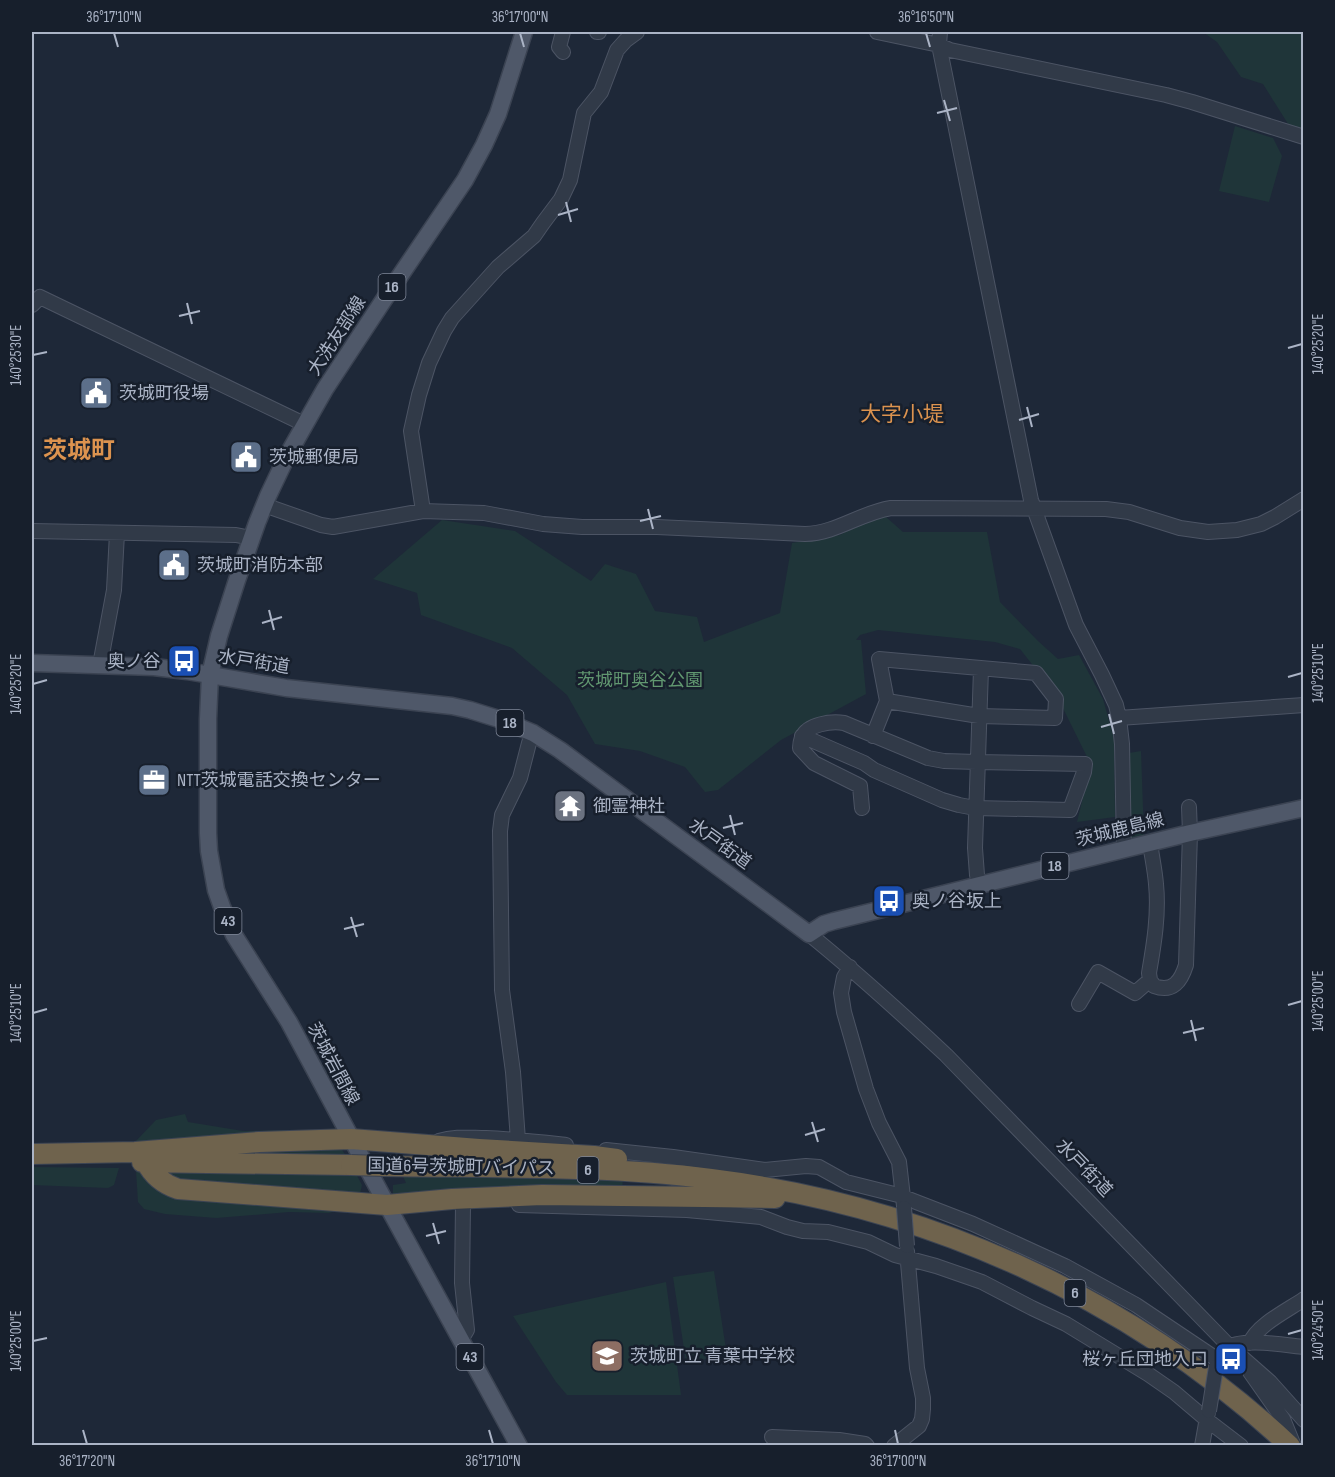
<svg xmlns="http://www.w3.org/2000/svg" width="1335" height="1477" font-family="'Sofia Sans Condensed','Noto Sans JP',sans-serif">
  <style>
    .green { fill: #1f3539 }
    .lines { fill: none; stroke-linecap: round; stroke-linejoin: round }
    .minor-casing { stroke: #4c5464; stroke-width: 16 }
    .major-casing { stroke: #3b4352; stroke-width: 19 }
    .highway-casing { stroke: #3c4453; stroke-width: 22 }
    .minor { stroke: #313a48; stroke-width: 14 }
    .major { stroke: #4f5869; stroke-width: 16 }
    .highway { stroke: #6f634d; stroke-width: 20 }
    .minor-bridge-casing { stroke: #4c5464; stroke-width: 16; stroke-linecap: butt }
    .highway-bridge-casing { stroke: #3c4453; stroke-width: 22; stroke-linecap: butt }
    .minor-bridge { stroke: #313a48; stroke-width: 14 }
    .highway-bridge { stroke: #6f634d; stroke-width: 20 }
    .ticks { fill: none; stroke: #abb4c6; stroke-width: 2 }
    .labels { text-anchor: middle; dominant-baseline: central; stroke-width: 5; stroke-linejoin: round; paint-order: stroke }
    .shield { fill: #171f2c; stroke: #7f8798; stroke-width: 1.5 }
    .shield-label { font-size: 16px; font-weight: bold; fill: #abb4c6 }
    .street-label { font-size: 18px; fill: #abb4c6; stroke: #171f2c }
    .poi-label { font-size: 18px; fill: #abb4c6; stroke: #171f2c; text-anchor: start }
    .park-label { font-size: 18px; fill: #619770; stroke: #171f2c }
    .quarter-label { font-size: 21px; fill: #dc934f; stroke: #171f2c }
    .district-label { font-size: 24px; font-weight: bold; fill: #dc934f; stroke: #171f2c }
    .neatline { fill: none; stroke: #abb4c6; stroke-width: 2 }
    .ticks-label { font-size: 15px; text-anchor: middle; fill: #abb4c6 }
  </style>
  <rect width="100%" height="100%" fill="#1e2838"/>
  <path class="green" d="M 1203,32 L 1303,32 L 1303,131 L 1290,127 L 1263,84 L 1241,77 L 1217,42 Z
    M 1235,126 L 1273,138 L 1282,156 L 1269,202 L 1219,191 Z
    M 886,517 L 903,532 L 987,532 L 1000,602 L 1038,641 L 1058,659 L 1079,655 L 1103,699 L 1114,739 L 1115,817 L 1077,822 L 1091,765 L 1057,696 L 1020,649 L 995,642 L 878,630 L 860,635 L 856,640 L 861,640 L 866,694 L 781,740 L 718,790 L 705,792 L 685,767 L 640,751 L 595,744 L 567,695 L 512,648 L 421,615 L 417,593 L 373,579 L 442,520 L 515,531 L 591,581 L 605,564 L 636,574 L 655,611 L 697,617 L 704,642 L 780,613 L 792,543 L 840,535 L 862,521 Z
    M 1141,751 L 1144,837 L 1131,840 L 1129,753 Z
    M 185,1114 L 188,1122 L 243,1131 L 295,1130 L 293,1133 L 135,1142 L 156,1120 Z
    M 337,1142 L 348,1159 L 158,1153 Z
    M 32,1167 L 119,1168 L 114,1185 L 108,1188 L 32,1185 Z
    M 153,1167 L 354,1170 L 362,1185 L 359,1198 L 175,1184 Z
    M 136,1171 L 142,1172 L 149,1177 L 347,1208 L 329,1213 L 289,1212 L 216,1218 L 165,1214 L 144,1209 L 138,1202 Z
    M 401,1172 L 623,1178 L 622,1191 L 403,1197 L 393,1194 L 393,1185 L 406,1183 Z
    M 714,1271 L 727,1356 L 686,1362 L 673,1277 Z
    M 666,1282 L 681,1395 L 567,1395 L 556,1382 L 513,1316 Z"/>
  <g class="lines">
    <defs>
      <path id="minor" d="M 563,32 L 559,47 L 563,52
        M 597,32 L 599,32
        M 877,32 L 939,45 L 950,50 L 1166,95 L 1192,102 L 1304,137
        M 940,32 L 939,45 L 1031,500 L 1076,625 L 1102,675 L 1116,705 L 1119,718 L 1122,744 L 1124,849
        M 32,305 L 40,297 L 304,424
        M 264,505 L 321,525 L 333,527 L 423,511 L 484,513 L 543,524 L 582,527 L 657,527 L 805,534 C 837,533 860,513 891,508 L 1106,509 L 1129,512 L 1180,528 L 1208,532 L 1237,530 L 1261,524 L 1275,517 L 1304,499
        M 423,511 L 411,431 L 419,395 L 429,363 L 444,331 L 452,318 L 498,267 L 534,236 L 543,223 L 561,199 L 570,180 L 584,113 L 601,92 L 617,50 L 626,40 L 637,32
        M 32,531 L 236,535 L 251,538
        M 100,665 L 114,590 L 117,533
        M 1119,718 L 1304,705
        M 802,736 L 864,763 L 874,770 L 942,800 L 959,805 L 975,808 L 1070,810 L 1084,772 L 1085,764 L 977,762 L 944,761 L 928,758 L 844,723 C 831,721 808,724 802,737 C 801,740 800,744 800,748 L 814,763 L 860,786 L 862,808
        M 873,736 L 887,701 L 879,659 L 1036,673 L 1056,699 L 1055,718 L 979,716 L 887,701
        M 1150,843 C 1152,857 1155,871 1156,884 C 1159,914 1154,944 1149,973 L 1150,980 L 1154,986 C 1173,993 1181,981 1186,965 L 1190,833 L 1189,807
        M 980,885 L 977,875 L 975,848 L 981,669
        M 809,934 C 856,972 901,1013 946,1055 L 1229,1346 L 1270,1382 L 1304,1420
        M 850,967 L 844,977 L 841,993 L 844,1012 L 866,1089 L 879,1123 L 899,1162 L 904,1206
        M 1079,1004 L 1098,972 L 1135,993 L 1150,980
        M 518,1140 L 513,1072 L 502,990 L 500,831 L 502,815 L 520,778 L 529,743 L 533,733
        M 439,1141 C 455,1136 470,1138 486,1138 C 513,1139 539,1142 566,1145
        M 606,1150 L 673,1157 L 765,1170 L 806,1166 L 819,1167 L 846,1182 L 898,1195 L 973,1224 L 1065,1266 L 1136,1305 L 1218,1360
        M 519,1205 L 687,1210 L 761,1217 L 787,1227 L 803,1231 L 828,1232 L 868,1242 L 895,1255 L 936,1266 L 982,1282 L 1032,1308 L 1066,1324 L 1148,1374 L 1174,1392 L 1207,1420 L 1241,1446
        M 461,1340 L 467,1330 L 462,1283 L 463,1205
        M 1250,1343 C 1257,1325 1288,1310 1304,1299
        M 1225,1349 C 1241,1337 1284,1345 1304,1347
        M 1250,1372 L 1283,1419 L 1294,1446
        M 772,1437 L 839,1440 L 865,1444 L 867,1446
        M 894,1446 L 919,1426 L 922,1419 L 923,1409 L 923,1398 L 917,1368 L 907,1251
        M 1202,1446 L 1208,1412"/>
      <path id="major" d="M 32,663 L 154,667 L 187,671 L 286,688 L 452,706 L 470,710 L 502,720 L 533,733 L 560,750 L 809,934 L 824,924 L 834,921 L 1190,833 L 1304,808
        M 519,1446 L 387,1205 L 289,1022 L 234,935 L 222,907 L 216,890 L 209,851 L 208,833 L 208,719 L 210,675 L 219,636 L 237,580 L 257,523 L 268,496 L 287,456 L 325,389 L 383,301 L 465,180 L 484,145 L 498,114 L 524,32"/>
      <path id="highway" d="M 32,1154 L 135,1152 L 259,1142 L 351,1139 L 479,1149 L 594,1156 L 617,1159
        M 142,1162 L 351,1165
        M 146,1162 C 153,1176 163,1184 178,1189 L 387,1205 L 452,1199 L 542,1195 L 775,1198
        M 382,1166 C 492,1168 602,1165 711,1179 C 927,1206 1130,1297 1290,1446"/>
    </defs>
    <use href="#minor" class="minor-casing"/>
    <use href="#major" class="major-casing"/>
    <use href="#highway" class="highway-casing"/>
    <use href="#minor" class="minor"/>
    <use href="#major" class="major"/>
    <use href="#highway" class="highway"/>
    <defs>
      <path id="minor-bridge" d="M 904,1208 L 907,1246
        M 1209,1411 L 1216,1367"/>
      <path id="highway-bridge" d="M 351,1165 L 382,1166"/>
    </defs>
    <use href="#minor-bridge" class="minor-bridge-casing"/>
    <use href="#highway-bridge" class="highway-bridge-casing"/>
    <use href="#minor-bridge" class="minor-bridge"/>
    <use href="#highway-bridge" class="highway-bridge"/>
  </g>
  <path class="ticks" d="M 114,33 L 118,47M 520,33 L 524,47M 926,33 L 930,47M 944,100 L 950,121M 937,113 L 957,108M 566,202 L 571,222M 558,215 L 578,209M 187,303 L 192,324M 179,316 L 200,311M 1288,348 L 1302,344M 33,355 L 47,352M 1027,407 L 1032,427M 1019,420 L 1039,414M 648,509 L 653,529M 640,521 L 661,516M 269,610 L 274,630M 262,623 L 282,617M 1288,677 L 1302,673M 33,684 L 47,680M 1109,714 L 1114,734M 1101,727 L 1122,721M 730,815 L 735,835M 723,828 L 743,823M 351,917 L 357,937M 344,929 L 364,924M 1288,1005 L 1302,1001M 33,1013 L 47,1009M 1191,1020 L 1196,1041M 1183,1033 L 1204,1028M 812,1122 L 818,1142M 805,1135 L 825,1129M 433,1223 L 439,1244M 426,1236 L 446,1231M 1288,1334 L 1302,1330M 33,1341 L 47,1338M 83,1430 L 87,1444M 489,1430 L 493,1444M 895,1430 L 898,1444"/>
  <defs>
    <symbol id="civic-square" viewBox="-11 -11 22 22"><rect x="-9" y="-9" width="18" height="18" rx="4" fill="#5c6f8a" stroke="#171f2c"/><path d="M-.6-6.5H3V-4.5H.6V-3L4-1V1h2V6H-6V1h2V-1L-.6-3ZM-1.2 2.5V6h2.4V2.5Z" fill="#fff"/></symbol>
    <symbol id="bus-square" viewBox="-11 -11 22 22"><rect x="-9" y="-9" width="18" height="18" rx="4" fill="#1a4fb4" stroke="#171f2c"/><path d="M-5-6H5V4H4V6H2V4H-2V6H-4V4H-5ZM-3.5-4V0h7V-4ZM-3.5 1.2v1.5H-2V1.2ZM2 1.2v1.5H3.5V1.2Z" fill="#fff"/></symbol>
    <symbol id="office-square" viewBox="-11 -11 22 22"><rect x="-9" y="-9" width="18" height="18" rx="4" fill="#5c6f8a" stroke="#171f2c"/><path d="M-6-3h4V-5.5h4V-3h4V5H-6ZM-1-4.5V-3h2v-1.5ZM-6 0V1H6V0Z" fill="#fff"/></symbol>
    <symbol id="temple-square" viewBox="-11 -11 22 22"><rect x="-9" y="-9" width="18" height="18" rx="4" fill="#6b7280" stroke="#171f2c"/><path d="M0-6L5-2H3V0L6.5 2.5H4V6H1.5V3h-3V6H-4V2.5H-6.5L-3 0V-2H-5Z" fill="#fff"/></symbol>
    <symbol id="school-square" viewBox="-11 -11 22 22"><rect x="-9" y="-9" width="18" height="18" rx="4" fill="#8d6e63" stroke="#171f2c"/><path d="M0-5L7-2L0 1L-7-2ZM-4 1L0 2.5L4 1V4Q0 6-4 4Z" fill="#fff"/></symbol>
  </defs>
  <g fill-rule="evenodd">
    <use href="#civic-square" x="77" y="374" width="38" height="38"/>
    <use href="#civic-square" x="227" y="438" width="38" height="38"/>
    <use href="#civic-square" x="155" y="546" width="38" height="38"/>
    <use href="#bus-square" x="165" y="642" width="38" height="38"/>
    <use href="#office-square" x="135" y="761" width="38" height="38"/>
    <use href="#temple-square" x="551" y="787" width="38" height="38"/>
    <use href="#bus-square" x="870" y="882" width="38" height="38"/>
    <use href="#school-square" x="588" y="1337" width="38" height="38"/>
    <use href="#bus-square" x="1212" y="1340" width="38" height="38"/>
  </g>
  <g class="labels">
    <g class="shield">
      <rect x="378.5" y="274" width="27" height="26" rx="4.5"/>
      <rect x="496.5" y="710" width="27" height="26" rx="4.5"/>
      <rect x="1041.5" y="853" width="27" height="26" rx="4.5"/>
      <rect x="214.5" y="908" width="27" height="26" rx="4.5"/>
      <rect x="577.5" y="1157" width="21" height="26" rx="4.5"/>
      <rect x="1064.5" y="1280" width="21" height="26" rx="4.5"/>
      <rect x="456.5" y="1344" width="27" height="26" rx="4.5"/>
    </g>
    <g class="shield-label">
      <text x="392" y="287">16</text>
      <text x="510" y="723">18</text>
      <text x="1055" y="866">18</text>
      <text x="228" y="921">43</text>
      <text x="588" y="1170">6</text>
      <text x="1075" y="1293">6</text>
      <text x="470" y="1357">43</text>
    </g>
    <g class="street-label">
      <text transform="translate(337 336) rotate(-57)">大洗友部線</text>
      <text transform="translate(254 662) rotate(9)">水戸街道</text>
      <text transform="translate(1120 830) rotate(-14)">茨城鹿島線</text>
      <text transform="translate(720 844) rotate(36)">水戸街道</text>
      <text transform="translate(333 1064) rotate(62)">茨城岩間線</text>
      <text transform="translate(461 1167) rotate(1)">国道6号茨城町バイパス</text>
      <text transform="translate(1084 1168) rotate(46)">水戸街道</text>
    </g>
    <g class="poi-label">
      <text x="119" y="393">茨城町役場</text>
      <text x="269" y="457">茨城郵便局</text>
      <text x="197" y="565">茨城町消防本部</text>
      <text x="161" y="661" text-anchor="end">奥ノ谷</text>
      <text x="177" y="780">NTT茨城電話交換センター</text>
      <text x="593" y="806">御霊神社</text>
      <text x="912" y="901">奥ノ谷坂上</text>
      <text x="630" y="1356">茨城町立 青葉中学校</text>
      <text x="1208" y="1359" text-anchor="end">桜ヶ丘団地入口</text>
    </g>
    <g class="park-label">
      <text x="640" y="680">茨城町奥谷公園</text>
    </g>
    <g class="quarter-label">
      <text x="902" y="414">大字小堤</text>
    </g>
    <g class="district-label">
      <text x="79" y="450">茨城町</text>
    </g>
  </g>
  <rect width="1335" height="1477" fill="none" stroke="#171f2c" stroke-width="66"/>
  <rect x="33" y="33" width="1269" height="1411" class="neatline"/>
  <g class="ticks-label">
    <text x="114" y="22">36°17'10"N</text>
    <text x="520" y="22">36°17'00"N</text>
    <text x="926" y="22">36°16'50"N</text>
    <text transform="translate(1318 344) rotate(-90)" y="5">140°25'20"E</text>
    <text transform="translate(16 355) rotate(-90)" y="5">140°25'30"E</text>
    <text transform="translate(1318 673) rotate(-90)" y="5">140°25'10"E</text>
    <text transform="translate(16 684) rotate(-90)" y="5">140°25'20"E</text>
    <text transform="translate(1318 1001) rotate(-90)" y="5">140°25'00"E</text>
    <text transform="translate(16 1013) rotate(-90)" y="5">140°25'10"E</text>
    <text transform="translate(1318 1330) rotate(-90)" y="5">140°24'50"E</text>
    <text transform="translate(16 1341) rotate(-90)" y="5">140°25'00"E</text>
    <text x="87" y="1466">36°17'20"N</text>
    <text x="493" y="1466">36°17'10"N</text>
    <text x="898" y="1466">36°17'00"N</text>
  </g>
</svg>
